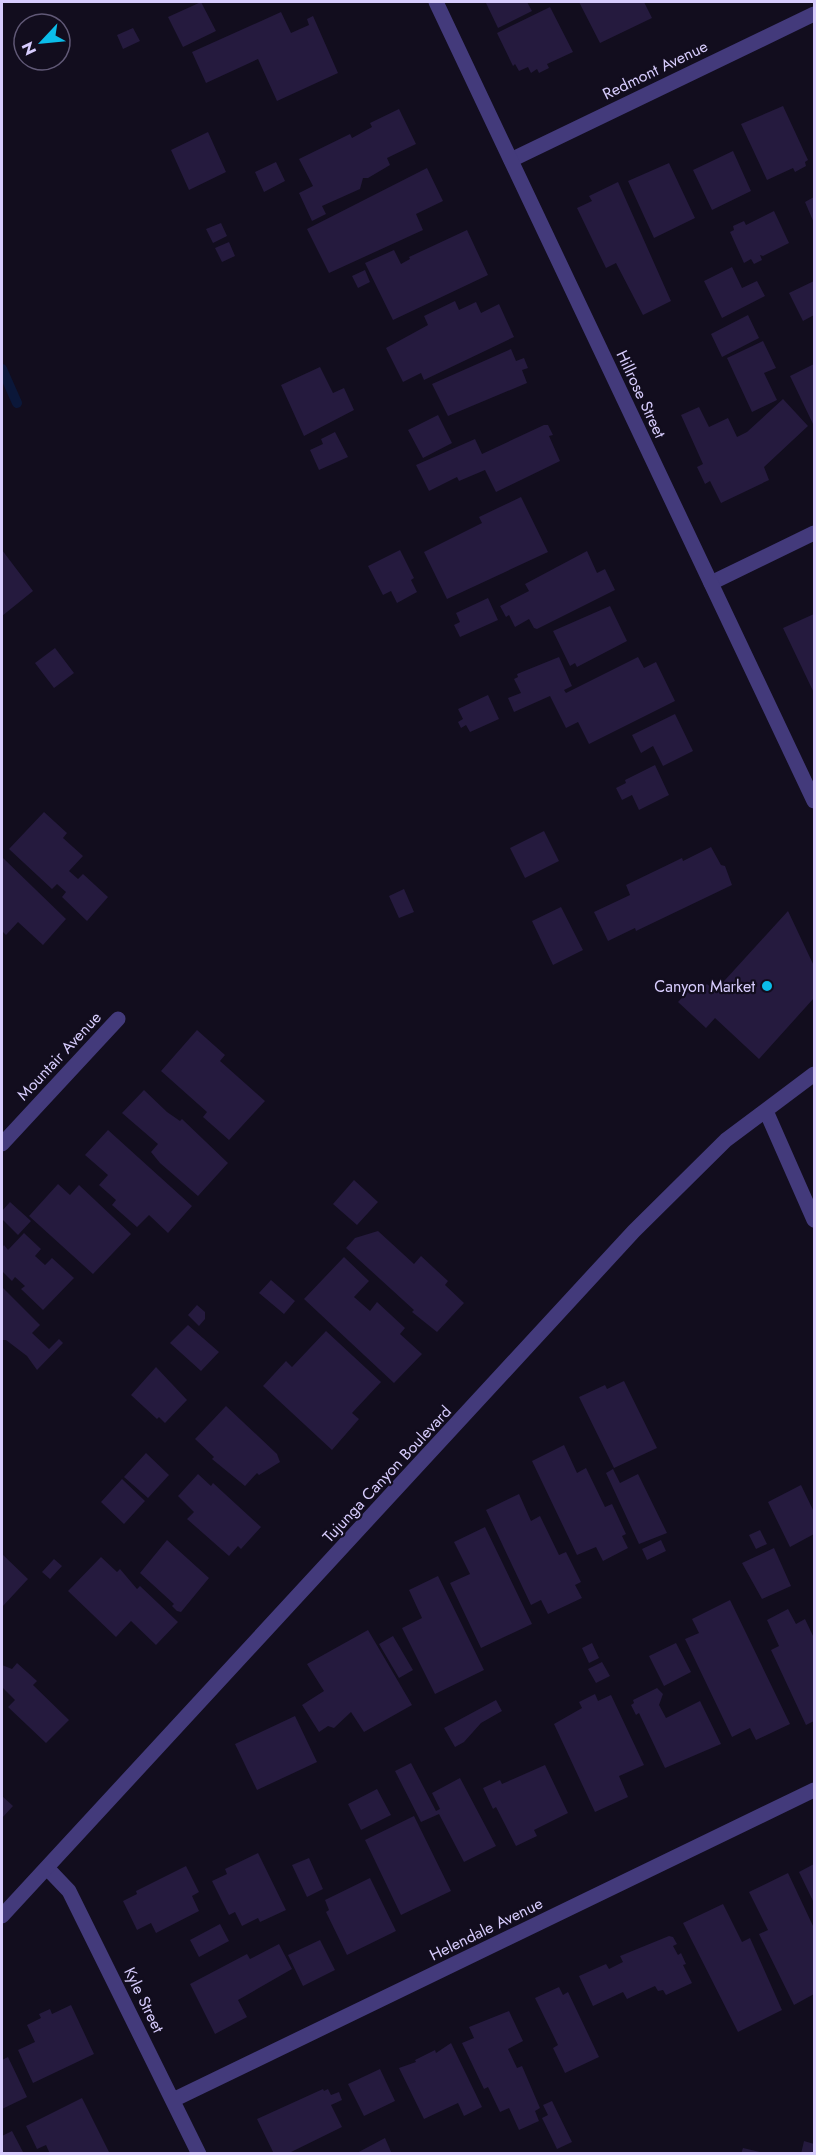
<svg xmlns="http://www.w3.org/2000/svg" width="816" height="2155" font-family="Jost,sans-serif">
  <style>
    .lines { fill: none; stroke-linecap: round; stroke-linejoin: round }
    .stream { stroke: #0b1739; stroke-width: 10 }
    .building { fill: #251a3e }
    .minor { stroke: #433a7b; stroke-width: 15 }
    .tertiary { stroke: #433a7b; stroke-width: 15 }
    .poi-dot { fill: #0bbdea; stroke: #120d1e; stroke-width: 2 }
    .labels { text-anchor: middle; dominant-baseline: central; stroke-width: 4.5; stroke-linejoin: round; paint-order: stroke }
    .street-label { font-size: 16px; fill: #d7ccfd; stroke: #120d1e }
    .poi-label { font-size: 16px; fill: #d7ccfd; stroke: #120d1e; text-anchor: end }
  </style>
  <rect width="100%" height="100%" fill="#120d1e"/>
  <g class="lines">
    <path class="stream" d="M 2,369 L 17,403"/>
  </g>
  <path class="building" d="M 201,2 L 216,31 L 183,47 L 168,17 Z
    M 489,2 L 527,2 L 532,11 L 498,28 L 486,3 Z
    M 579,2 L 644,2 L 652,18 L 600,43 Z
    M 550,7 L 573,52 L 547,64 L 549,68 L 539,73 L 537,69 L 531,73 L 528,67 L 519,71 L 515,64 L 513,66 L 497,33 Z
    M 281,12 L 291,33 L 309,25 L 307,19 L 313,16 L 338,73 L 277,101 L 258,59 L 206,83 L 192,52 Z
    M 133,28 L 140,41 L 123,49 L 117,35 Z
    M 783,106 L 808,160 L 805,162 L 806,166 L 795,172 L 793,168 L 767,180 L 741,124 Z
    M 399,109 L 416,144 L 387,158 L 390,165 L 368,178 L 363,178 L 360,189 L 322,206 L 326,214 L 312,221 L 299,193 L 313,186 L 299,159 L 350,134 L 352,138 L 372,127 L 370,123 Z
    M 208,132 L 226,172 L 189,190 L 171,150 Z
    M 733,151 L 751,191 L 712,210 L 693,170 Z
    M 276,162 L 285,181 L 264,192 L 255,172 Z
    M 669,163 L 695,218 L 654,238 L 628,181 Z
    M 427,168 L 443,201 L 416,214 L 423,230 L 329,273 L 307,229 Z
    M 618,182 L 671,301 L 643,315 L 616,263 L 606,268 L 577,208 L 592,201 L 589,196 Z
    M 814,197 L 814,223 L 805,202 Z
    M 774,211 L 789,243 L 763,256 L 760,255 L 762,260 L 754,264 L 751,259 L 744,263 L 730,232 L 734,230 L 733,226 L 744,221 L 746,225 Z
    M 221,223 L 227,236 L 213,243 L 206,229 Z
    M 467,230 L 488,275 L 393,320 L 365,263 L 394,250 L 401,264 L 410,259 L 409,257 Z
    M 229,242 L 235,256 L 222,262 L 215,248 Z
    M 732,267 L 742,288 L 757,281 L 765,296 L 722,318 L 704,281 Z
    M 365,270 L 370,282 L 358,288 L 352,276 Z
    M 814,281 L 814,315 L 803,321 L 789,293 Z
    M 455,301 L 459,310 L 476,302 L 481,313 L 499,304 L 514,337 L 424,380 L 421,373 L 403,382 L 386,348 L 428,325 L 424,316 Z
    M 748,315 L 759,338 L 722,357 L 711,334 Z
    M 763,341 L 776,368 L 764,373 L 777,400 L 752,412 L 727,358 Z
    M 511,349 L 516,361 L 524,358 L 528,368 L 522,370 L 527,383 L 448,416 L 432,384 Z
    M 814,364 L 814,426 L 790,376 Z
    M 320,367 L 333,393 L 344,388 L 354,410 L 304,436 L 281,385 Z
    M 783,399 L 808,426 L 764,467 L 769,480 L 721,503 L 710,481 L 705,484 L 697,467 L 703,464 L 681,415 L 699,407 L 709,427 L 728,418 L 737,437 L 747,432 Z
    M 438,415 L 452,443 L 423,458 L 408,430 Z
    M 544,425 L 548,425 L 553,435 L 549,436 L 560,461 L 496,492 L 485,470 L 459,481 L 457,477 L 429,491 L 416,465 L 475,439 L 482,454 Z
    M 335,432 L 348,457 L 319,470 L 310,450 L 323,444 L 321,439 Z
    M 521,497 L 548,552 L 447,599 L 424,552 L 482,523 L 479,517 Z
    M 2,550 L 33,591 L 2,616 Z
    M 400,550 L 414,578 L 411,580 L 417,592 L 397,603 L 391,591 L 383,595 L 368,566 Z
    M 587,551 L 597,573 L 605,569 L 615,590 L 537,629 L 534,628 L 529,619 L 515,627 L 509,615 L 506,617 L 500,606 L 529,591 L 525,584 Z
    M 488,598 L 498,620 L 460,637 L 454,625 L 460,622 L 456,613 Z
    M 610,606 L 627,641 L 577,667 L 575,663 L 570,666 L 553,631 Z
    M 814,614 L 814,693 L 783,628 Z
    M 55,648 L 74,673 L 54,688 L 35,663 Z
    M 559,657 L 572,686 L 564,690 L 566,693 L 638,657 L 644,668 L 656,662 L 675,701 L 589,744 L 578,722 L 566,728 L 550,696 L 514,712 L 508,698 L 521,693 L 514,679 L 518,677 L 517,674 Z
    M 488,695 L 499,719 L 470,732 L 466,725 L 461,728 L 458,722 L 463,719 L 458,709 Z
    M 675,714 L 693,751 L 663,766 L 653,746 L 641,753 L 632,735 Z
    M 655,765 L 669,795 L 639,810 L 632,795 L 622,800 L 616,788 L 626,783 L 625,780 Z
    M 44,812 L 67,833 L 63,838 L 83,856 L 69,871 L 78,879 L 83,874 L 108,897 L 87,921 L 62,897 L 66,892 L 57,884 L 52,889 L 9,849 Z
    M 544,831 L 559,861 L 525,878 L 510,848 Z
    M 711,847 L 721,865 L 725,866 L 732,885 L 636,931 L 635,928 L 608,941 L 594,912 L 630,895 L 626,885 L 682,858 L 683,861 Z
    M 3,858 L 66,919 L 43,945 L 18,922 L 6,935 L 2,931 Z
    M 404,889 L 414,912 L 399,918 L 389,896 Z
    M 561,907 L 583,950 L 553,965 L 532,921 Z
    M 788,911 L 814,966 L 814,998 L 759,1059 L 715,1018 L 706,1028 L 678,1002 L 696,983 L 702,989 L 707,984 L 715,991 Z
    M 197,1030 L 225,1055 L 220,1061 L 265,1101 L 229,1140 L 203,1117 L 207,1112 L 161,1071 Z
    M 144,1090 L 167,1112 L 180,1121 L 182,1119 L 228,1163 L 198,1196 L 160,1163 L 151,1152 L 158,1144 L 122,1113 Z
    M 108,1130 L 192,1206 L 168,1233 L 149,1215 L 137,1227 L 112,1205 L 116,1200 L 99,1185 L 108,1175 L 85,1155 Z
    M 354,1180 L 378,1202 L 357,1225 L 333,1204 Z
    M 58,1184 L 70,1195 L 79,1185 L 131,1234 L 93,1274 L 29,1216 Z
    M 10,1202 L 31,1221 L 18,1235 L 2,1219 L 2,1211 Z
    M 378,1231 L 414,1264 L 421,1256 L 448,1281 L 445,1285 L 464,1303 L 437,1332 L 412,1312 L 414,1310 L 346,1248 L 355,1238 Z
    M 24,1233 L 41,1249 L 35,1256 L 45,1265 L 52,1258 L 74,1278 L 43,1310 L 21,1289 L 25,1286 L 15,1277 L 12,1281 L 2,1271 L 2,1248 L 4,1245 L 8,1250 Z
    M 344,1257 L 369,1281 L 354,1297 L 370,1311 L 377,1302 L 405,1328 L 400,1334 L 422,1354 L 394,1383 L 304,1299 Z
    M 271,1280 L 295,1301 L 284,1314 L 259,1293 Z
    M 2,1287 L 40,1325 L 32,1333 L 49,1349 L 59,1339 L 63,1343 L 37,1370 L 27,1356 L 6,1340 L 2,1340 Z
    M 197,1305 L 205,1312 L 205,1319 L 199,1326 L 188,1315 Z
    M 188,1325 L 219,1352 L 201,1371 L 170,1343 Z
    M 326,1331 L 381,1382 L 352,1413 L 359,1419 L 332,1450 L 263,1386 L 286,1361 L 292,1367 Z
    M 156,1367 L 187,1400 L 165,1423 L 159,1417 L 157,1419 L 131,1395 Z
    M 624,1381 L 657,1448 L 614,1468 L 579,1397 L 605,1385 L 607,1389 Z
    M 226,1406 L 277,1454 L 280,1462 L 259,1475 L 257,1473 L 245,1486 L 212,1459 L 214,1457 L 195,1439 Z
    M 564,1445 L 577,1473 L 586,1468 L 605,1507 L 612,1504 L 626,1534 L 622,1536 L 628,1548 L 603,1561 L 596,1547 L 577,1555 L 532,1461 Z
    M 146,1453 L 169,1475 L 148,1498 L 124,1477 Z
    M 613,1469 L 620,1483 L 638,1474 L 667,1533 L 639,1544 L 606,1473 Z
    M 198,1474 L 211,1486 L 213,1483 L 261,1527 L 241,1549 L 238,1546 L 229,1556 L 187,1519 L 194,1512 L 178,1496 Z
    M 122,1479 L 145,1501 L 124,1524 L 101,1502 Z
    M 801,1485 L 814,1512 L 814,1534 L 790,1547 L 768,1502 Z
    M 519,1494 L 531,1521 L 540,1516 L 559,1555 L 566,1552 L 581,1582 L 575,1585 L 582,1598 L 548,1614 L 541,1600 L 531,1605 L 486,1510 Z
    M 485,1527 L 532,1624 L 481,1648 L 450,1583 L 470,1574 L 454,1542 Z
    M 760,1530 L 767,1544 L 756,1549 L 749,1535 Z
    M 167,1540 L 209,1578 L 181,1612 L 177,1611 L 172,1606 L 174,1604 L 140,1573 Z
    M 661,1540 L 666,1551 L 647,1560 L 642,1549 Z
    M 774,1548 L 791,1586 L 762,1599 L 742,1563 Z
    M 2,1554 L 28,1579 L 2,1607 Z
    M 101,1557 L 117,1572 L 120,1569 L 137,1589 L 140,1586 L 178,1622 L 156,1645 L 131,1621 L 116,1637 L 68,1591 Z
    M 54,1559 L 62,1566 L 50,1579 L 42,1572 Z
    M 438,1576 L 484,1670 L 435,1694 L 402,1628 L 422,1618 L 409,1590 Z
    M 730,1600 L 790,1724 L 756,1740 L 750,1728 L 732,1737 L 685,1639 L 699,1633 L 692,1619 Z
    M 788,1609 L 796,1624 L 805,1619 L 814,1638 L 814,1721 L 806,1725 L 771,1650 L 779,1646 L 767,1620 Z
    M 368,1630 L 412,1705 L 364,1732 L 351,1712 L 334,1728 L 328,1726 L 319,1732 L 302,1705 L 324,1691 L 307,1664 Z
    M 393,1636 L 413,1670 L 399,1678 L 379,1644 Z
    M 592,1643 L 599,1658 L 589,1663 L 582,1648 Z
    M 676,1643 L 691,1672 L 664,1686 L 649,1656 Z
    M 602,1662 L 610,1676 L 596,1683 L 588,1669 Z
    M 17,1663 L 37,1681 L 33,1685 L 69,1720 L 46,1743 L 8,1707 L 15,1700 L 2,1687 L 2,1665 L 12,1669 Z
    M 657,1688 L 663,1694 L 659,1705 L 666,1718 L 700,1701 L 721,1744 L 665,1768 L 639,1713 L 636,1715 L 631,1705 L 634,1703 L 633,1700 Z
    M 595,1694 L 598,1701 L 611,1695 L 644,1765 L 619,1776 L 628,1797 L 595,1812 L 554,1724 L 582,1708 L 579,1702 Z
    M 496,1700 L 502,1711 L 481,1723 L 464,1742 L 455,1747 L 444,1728 Z
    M 295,1716 L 317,1762 L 257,1790 L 235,1744 Z
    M 411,1763 L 436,1811 L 440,1809 L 432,1793 L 460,1778 L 496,1846 L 464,1862 L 439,1814 L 421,1822 L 395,1771 Z
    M 545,1765 L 568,1813 L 534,1830 L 537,1836 L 516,1846 L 496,1807 L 493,1809 L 483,1788 L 500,1780 L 502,1784 Z
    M 377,1789 L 391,1815 L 361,1830 L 348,1804 Z
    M 2,1796 L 13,1806 L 2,1818 Z
    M 414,1816 L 451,1891 L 401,1915 L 365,1840 Z
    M 258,1853 L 286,1910 L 260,1922 L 258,1918 L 242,1926 L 235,1912 L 229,1915 L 212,1881 L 227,1874 L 225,1869 Z
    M 309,1858 L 323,1889 L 307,1897 L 292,1865 Z
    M 814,1864 L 814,1903 L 799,1872 Z
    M 186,1866 L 199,1892 L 192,1896 L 199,1911 L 156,1933 L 151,1923 L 137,1930 L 123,1901 L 137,1894 L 136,1891 Z
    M 788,1873 L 814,1928 L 814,1994 L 794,2005 L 759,1934 L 768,1930 L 749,1892 Z
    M 370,1878 L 396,1931 L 347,1955 L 326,1912 L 329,1910 L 325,1900 Z
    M 723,1904 L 742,1942 L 750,1938 L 782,2010 L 738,2032 L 683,1923 Z
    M 220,1924 L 229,1941 L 199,1957 L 190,1940 Z
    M 669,1936 L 673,1937 L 677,1944 L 673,1946 L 678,1955 L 681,1953 L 686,1964 L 683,1965 L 692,1983 L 666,1995 L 663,1990 L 658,1991 L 655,1986 L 627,1999 L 623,1992 L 593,2006 L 579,1976 L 606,1964 L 609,1969 L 623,1962 L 620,1956 Z
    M 320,1940 L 335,1970 L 303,1986 L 288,1955 Z
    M 279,1944 L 292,1969 L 238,2000 L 247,2017 L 215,2034 L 190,1984 L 247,1954 L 250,1959 Z
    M 559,1987 L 563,1995 L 568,1992 L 599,2057 L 565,2073 L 553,2048 L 558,2045 L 535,1998 Z
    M 71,2005 L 94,2054 L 33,2083 L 18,2050 L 35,2042 L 27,2025 L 41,2018 L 39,2014 L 50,2009 L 52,2014 Z
    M 509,2011 L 523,2041 L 508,2049 L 517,2068 L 522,2066 L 540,2108 L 535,2111 L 539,2121 L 519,2130 L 509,2108 L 500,2112 L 488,2087 L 484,2089 L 462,2043 L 474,2038 L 469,2027 Z
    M 451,2043 L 482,2107 L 464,2116 L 458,2103 L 424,2119 L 399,2068 L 416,2062 L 415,2060 L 435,2050 L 436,2053 Z
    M 8,2057 L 27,2097 L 2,2109 L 2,2060 Z
    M 380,2069 L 395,2101 L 364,2116 L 348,2084 Z
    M 323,2089 L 324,2091 L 328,2089 L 331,2095 L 339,2092 L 342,2100 L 331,2105 L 342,2127 L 287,2154 L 274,2154 L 257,2119 Z
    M 82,2098 L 110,2154 L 50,2154 L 46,2145 L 37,2149 L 26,2126 Z
    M 552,2101 L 572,2142 L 557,2149 L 542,2118 L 548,2115 L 543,2105 Z
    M 12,2131 L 23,2152 L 2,2154 L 2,2136 Z
    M 385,2138 L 392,2154 L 355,2154 Z
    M 804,2141 L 814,2144 L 814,2154 L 801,2154 Z
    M 743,2148 L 764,2153 L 764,2154 L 741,2154 Z"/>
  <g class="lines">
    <path class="minor" d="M 511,160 L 814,14
      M 711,583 L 814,533
      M 2,1144 L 118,1019
      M 48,1869 L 69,1891 L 199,2154
      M 173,2100 L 814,1790"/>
    <path class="tertiary" d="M 436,2 L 814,801
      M 766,1111 L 814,1220
      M 2,1916 L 634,1231 L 726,1140 L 814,1074"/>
  </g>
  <circle class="poi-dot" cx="767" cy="986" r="6"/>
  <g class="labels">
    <g class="street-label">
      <text transform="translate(655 70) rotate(-26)">Redmont Avenue</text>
      <text transform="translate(641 394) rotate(65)">Hillrose Street</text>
      <text transform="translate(59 1056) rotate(-47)">Mountair Avenue</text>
      <text transform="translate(387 1474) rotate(-47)">Tujunga Canyon Boulevard</text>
      <text transform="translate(486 1929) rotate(-26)">Helendale Avenue</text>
      <text transform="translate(144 2000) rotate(64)">Kyle Street</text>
    </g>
    <g class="poi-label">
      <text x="755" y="986">Canyon Market</text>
    </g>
  </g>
  <rect width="816" height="2155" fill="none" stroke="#d7ccfd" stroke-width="6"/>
  <g transform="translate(42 42) rotate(244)"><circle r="28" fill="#120d1e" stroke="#615977" stroke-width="1.5"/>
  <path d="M0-4.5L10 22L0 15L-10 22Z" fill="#0bbdea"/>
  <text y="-9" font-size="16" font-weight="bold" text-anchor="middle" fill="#d7ccfd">N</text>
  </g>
</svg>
